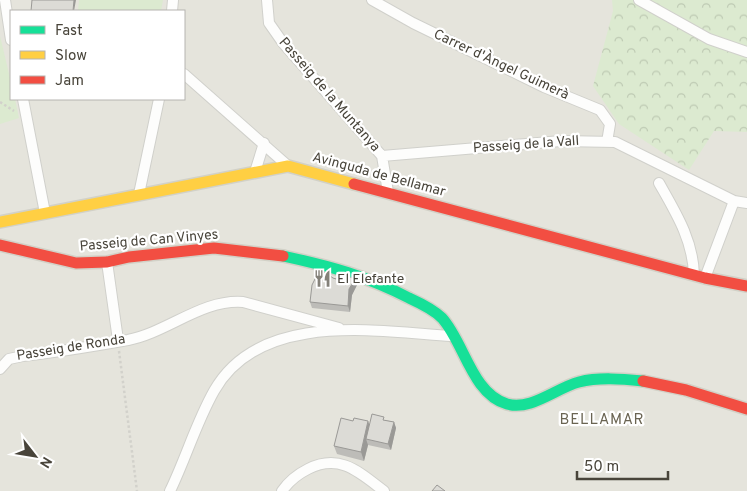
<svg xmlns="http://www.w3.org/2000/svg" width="747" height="491" font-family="Overpass,sans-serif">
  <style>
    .residential { fill: #e5e4dc; fill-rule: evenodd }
    .forest { fill: url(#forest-crowns) }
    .green { fill: #dcead0 }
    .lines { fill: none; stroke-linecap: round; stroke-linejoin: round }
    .street-casing { stroke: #d0d0cb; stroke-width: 12 }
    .fast-casing { stroke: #d2d1c7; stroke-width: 14 }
    .slow-casing { stroke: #d2d1c7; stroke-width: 14 }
    .jam-casing { stroke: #d2d1c7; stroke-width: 14 }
    .path { stroke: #d2d1cb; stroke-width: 2.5; stroke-dasharray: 2.5 2.5; stroke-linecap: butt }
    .street { stroke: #fdfdfc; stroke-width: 10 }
    .fast { stroke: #16e098; stroke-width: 11 }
    .slow { stroke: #ffcf43; stroke-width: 11 }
    .jam { stroke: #f24e42; stroke-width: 11 }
    .wall { fill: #bdbcb8 }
    .shaded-wall { fill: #9a9996 }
    .building { fill: #dcdbd6; stroke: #9a9996 }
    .labels { text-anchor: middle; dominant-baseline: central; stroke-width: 4.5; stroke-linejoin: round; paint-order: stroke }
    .street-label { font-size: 14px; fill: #48443a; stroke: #fff }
    .poi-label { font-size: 14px; fill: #48443a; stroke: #fff; text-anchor: start }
    .neighbourhood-label { font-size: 15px; letter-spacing: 1px; fill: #6a6452; stroke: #fff }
  </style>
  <defs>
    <pattern id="forest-crowns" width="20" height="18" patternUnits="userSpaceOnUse" patternTransform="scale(1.25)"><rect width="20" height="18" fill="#dcead0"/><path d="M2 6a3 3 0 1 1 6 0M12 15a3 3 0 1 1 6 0" fill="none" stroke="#becab3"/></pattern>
  </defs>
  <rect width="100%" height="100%" fill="#f2f2ed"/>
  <path class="residential" d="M 0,0 L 747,0 L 747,491 L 0,491 ZM 11,11 L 184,11 L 184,99 L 11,99 Z"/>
  <path class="forest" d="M 612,0 L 747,0 L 747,132 L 714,131 L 689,170 L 619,124 L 593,86 L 613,11 Z"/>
  <path class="green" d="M 79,0 L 163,0 L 161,11 L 78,11 Z
    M 0,36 L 11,82 L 11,99 L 15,99 L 19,118 L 0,124 Z"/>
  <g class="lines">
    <defs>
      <path id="street" d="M 5,0 L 11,40
        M 267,0 L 269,23 L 283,43 L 382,156 L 388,192
        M 372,0 L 413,23 L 544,87 L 600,110 L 610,124 L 607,142
        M 639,0 L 709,39 L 747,52
        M 172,11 L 173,0
        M 184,74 L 288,166
        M 23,99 L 45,213
        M 382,156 L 561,141 L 615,142 L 734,201 L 747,203
        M 255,172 L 264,143
        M 659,183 C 676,213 693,240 694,275
        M 139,194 L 159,99
        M 107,262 L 118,340
        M 705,278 L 734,201
        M 0,369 L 9,359 L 23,356 C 58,352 94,346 128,340 C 168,332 202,299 243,302 L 339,328
        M 170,491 C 186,458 196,423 214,391 C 259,311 375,331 451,336
        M 282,491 C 289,481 298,474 308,469 C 340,453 359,472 384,491"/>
      <path id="fast" d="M 283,256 C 329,266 367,276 409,298 C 420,303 433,309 442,318 C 464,342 472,394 507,404 C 531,411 556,388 579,382 C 599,377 622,379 643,381"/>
      <path id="slow" d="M 0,222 L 288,166 L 354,184"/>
      <path id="jam" d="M 354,184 L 705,278 L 747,286
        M 0,245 L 76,263 L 107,262 L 129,257 L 214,248 L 283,256
        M 643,381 L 686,390 L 747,409"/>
    </defs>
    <use href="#street" class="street-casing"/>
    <use href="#fast" class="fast-casing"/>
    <use href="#slow" class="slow-casing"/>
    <use href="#jam" class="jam-casing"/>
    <path class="path" d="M 0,102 L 14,111
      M 119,351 L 137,491"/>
    <use href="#street" class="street"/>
    <use href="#fast" class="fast"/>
    <use href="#slow" class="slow"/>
    <use href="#jam" class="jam"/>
  </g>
  <path class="wall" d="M 333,278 L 357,285 L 352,295 L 350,312 L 312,308 L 310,302 Z
    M 385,420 L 394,422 L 396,428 L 391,450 L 368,445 L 364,461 L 337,454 L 334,446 L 353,421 L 368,421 L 369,424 Z"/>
  <path class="shaded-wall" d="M 74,0 L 76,0 L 74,11 L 73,11 Z
    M 355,279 L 357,285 L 352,295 L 350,312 L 348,306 L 349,289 Z
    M 368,421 L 371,430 L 366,439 L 368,445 L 364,461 L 361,452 Z
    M 394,422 L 396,428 L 391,450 L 388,444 Z"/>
  <path class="building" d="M 32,0 L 74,0 L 73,11 L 31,11 Z
    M 320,269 L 333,278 L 336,279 L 339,273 L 355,279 L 349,289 L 348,306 L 310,302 L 312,285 Z
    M 372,414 L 384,417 L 383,420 L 394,422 L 388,444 L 366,439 Z
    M 341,418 L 353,421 L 354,418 L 368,421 L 361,452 L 334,446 Z
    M 437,485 L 445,491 L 432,491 Z"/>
  <defs>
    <symbol id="restaurant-bare" viewBox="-9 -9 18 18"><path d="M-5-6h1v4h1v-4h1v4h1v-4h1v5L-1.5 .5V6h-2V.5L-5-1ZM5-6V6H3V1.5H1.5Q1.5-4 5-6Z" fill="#848179" stroke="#fff" stroke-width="2.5" paint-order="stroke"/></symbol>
  </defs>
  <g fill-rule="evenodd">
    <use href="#restaurant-bare" x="310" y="266" width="25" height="25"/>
  </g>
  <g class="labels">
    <g class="street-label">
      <text transform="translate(501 65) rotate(25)">Carrer d'Àngel Guimerà</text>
      <text transform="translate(329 95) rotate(49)">Passeig de la Muntanya</text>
      <text transform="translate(526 145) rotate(-4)">Passeig de la Vall</text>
      <text transform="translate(379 175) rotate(15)">Avinguda de Bellamar</text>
      <text transform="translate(149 241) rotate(-5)">Passeig de Can Vinyes</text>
      <text transform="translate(71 348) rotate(-9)">Passeig de Ronda</text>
    </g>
    <g class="poi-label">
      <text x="337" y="279">El Elefante</text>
    </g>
    <g class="neighbourhood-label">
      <text x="602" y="420">BELLAMAR</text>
    </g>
  </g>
  <rect x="10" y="10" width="175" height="90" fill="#ffffff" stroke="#b6b4b0"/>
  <rect x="20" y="26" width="25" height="8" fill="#16e098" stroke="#b6b4b0"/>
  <text x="55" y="35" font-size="15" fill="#48443a">Fast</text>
  <rect x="20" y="51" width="25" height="8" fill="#ffcf43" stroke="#b6b4b0"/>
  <text x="55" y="60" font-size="15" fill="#48443a">Slow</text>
  <rect x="20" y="76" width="25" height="8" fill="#f24e42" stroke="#b6b4b0"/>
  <text x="55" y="85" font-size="15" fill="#48443a">Jam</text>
  <g transform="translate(35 456) rotate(121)" stroke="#ffffff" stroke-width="4" paint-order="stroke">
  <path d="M0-4L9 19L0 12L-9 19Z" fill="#48443a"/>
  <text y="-8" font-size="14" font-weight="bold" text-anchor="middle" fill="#48443a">N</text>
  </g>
  <path d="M577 471v8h91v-8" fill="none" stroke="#48443a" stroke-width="2.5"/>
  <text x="584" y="471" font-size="15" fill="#48443a" stroke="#ffffff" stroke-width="4" paint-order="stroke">50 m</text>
</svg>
